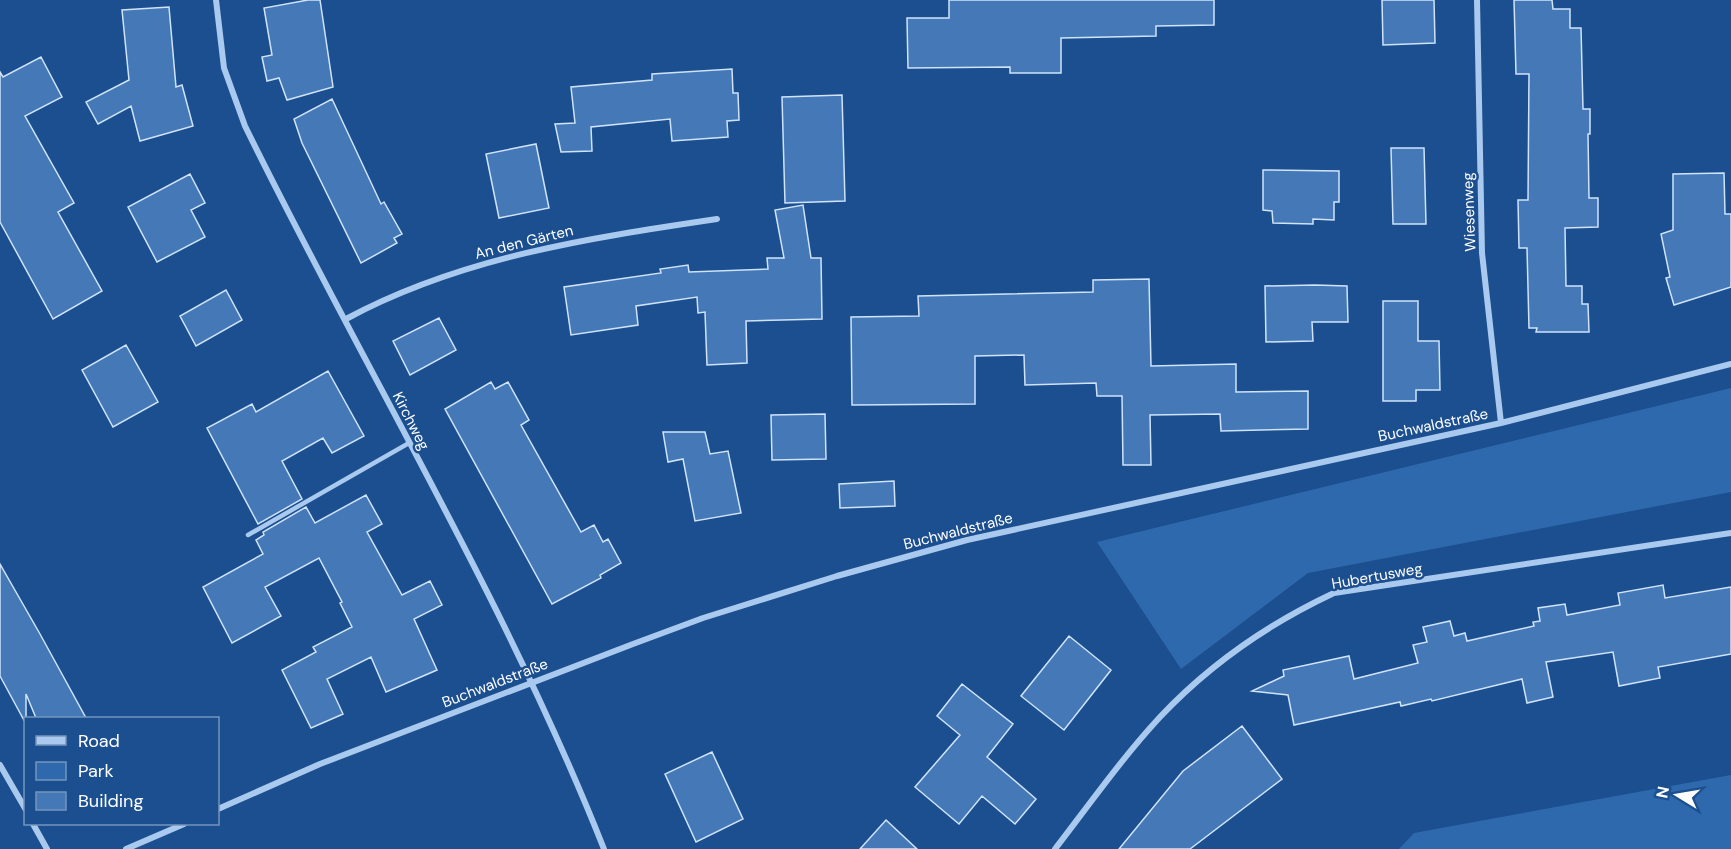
<svg xmlns="http://www.w3.org/2000/svg" width="1731" height="849" font-family="'DM Sans',sans-serif">
  <style>
    .green { fill: #2e69ad }
    .building { fill: #4478b7; stroke: #cfe3fa; stroke-width: 1.5 }
    .lines { fill: none; stroke-linecap: round; stroke-linejoin: round }
    .lane { stroke: #a9c9ee; stroke-width: 4.5 }
    .street { stroke: #a9c9ee; stroke-width: 6 }
    .labels { text-anchor: middle; dominant-baseline: central; stroke-width: 5; stroke-linejoin: round; paint-order: stroke }
    .street-label { font-size: 15px; fill: #fff; stroke: #1b4f8f }
  </style>
  <rect width="100%" height="100%" fill="#1b4f8f"/>
  <path class="green" d="M 1731,388 L 1731,492 L 1308,573 L 1181,669 L 1097,542 Z
    M 1731,775 L 1731,849 L 1399,849 L 1414,833 Z"/>
  <path class="building" d="M 308,0 L 320,0 L 333,87 L 287,100 L 279,78 L 267,81 L 262,57 L 272,55 L 264,8 Z
    M 949,0 L 1214,0 L 1214,25 L 1156,26 L 1156,36 L 1061,38 L 1061,73 L 1010,73 L 1010,67 L 908,68 L 907,18 L 949,18 Z
    M 1382,0 L 1434,0 L 1435,43 L 1383,45 Z
    M 1514,0 L 1552,0 L 1553,9 L 1570,9 L 1570,28 L 1581,28 L 1583,109 L 1590,109 L 1590,134 L 1588,134 L 1589,198 L 1598,198 L 1598,227 L 1565,228 L 1566,286 L 1582,286 L 1582,304 L 1588,304 L 1589,332 L 1536,332 L 1537,328 L 1529,328 L 1527,248 L 1519,248 L 1518,200 L 1528,200 L 1529,74 L 1516,74 Z
    M 169,7 L 176,87 L 182,85 L 193,126 L 140,141 L 131,106 L 98,124 L 86,102 L 129,80 L 122,10 Z
    M 41,57 L 62,97 L 25,116 L 74,203 L 58,212 L 102,291 L 53,319 L 0,222 L 0,72 L 3,77 Z
    M 732,69 L 733,93 L 738,93 L 739,120 L 727,121 L 728,137 L 672,141 L 670,119 L 591,127 L 592,151 L 561,152 L 555,124 L 575,123 L 571,87 L 652,80 L 652,74 Z
    M 842,95 L 845,201 L 785,203 L 782,97 Z
    M 332,99 L 381,204 L 384,202 L 402,234 L 394,238 L 397,243 L 361,263 L 302,143 L 294,119 Z
    M 536,144 L 549,208 L 499,218 L 486,154 Z
    M 1391,148 L 1424,148 L 1426,224 L 1393,224 Z
    M 1263,170 L 1339,171 L 1339,202 L 1334,202 L 1334,220 L 1313,219 L 1313,224 L 1273,223 L 1272,211 L 1263,210 Z
    M 1724,173 L 1725,214 L 1731,214 L 1731,287 L 1674,305 L 1666,278 L 1670,277 L 1661,234 L 1673,230 L 1673,174 Z
    M 190,174 L 205,203 L 191,210 L 205,237 L 157,262 L 128,207 Z
    M 803,205 L 811,258 L 821,258 L 822,319 L 746,321 L 747,363 L 707,365 L 705,312 L 698,313 L 697,297 L 636,306 L 638,325 L 571,335 L 564,287 L 661,273 L 660,269 L 688,265 L 689,272 L 768,269 L 767,258 L 784,258 L 775,210 Z
    M 1149,279 L 1151,366 L 1236,364 L 1236,392 L 1308,391 L 1308,429 L 1221,431 L 1220,414 L 1150,415 L 1151,465 L 1123,465 L 1122,396 L 1097,396 L 1096,383 L 1025,385 L 1024,355 L 975,356 L 975,404 L 852,405 L 851,317 L 919,316 L 918,296 L 1093,292 L 1093,280 Z
    M 1315,285 L 1347,286 L 1348,322 L 1312,322 L 1313,341 L 1266,342 L 1265,286 Z
    M 226,290 L 242,320 L 196,346 L 180,316 Z
    M 1383,301 L 1418,301 L 1418,341 L 1439,341 L 1440,390 L 1416,390 L 1416,401 L 1383,401 Z
    M 439,318 L 456,350 L 410,375 L 393,341 Z
    M 126,345 L 158,402 L 113,427 L 82,370 Z
    M 328,371 L 364,436 L 332,453 L 323,438 L 282,461 L 302,499 L 258,524 L 207,428 L 252,404 L 256,412 Z
    M 491,382 L 495,389 L 508,382 L 529,420 L 521,425 L 581,532 L 594,525 L 603,542 L 608,539 L 621,563 L 600,575 L 601,578 L 552,604 L 445,409 Z
    M 825,414 L 826,459 L 772,460 L 771,415 Z
    M 663,432 L 705,432 L 710,454 L 728,451 L 741,513 L 695,521 L 683,459 L 668,462 Z
    M 894,481 L 895,506 L 840,508 L 839,484 Z
    M 366,495 L 382,524 L 367,532 L 402,595 L 430,581 L 442,605 L 414,619 L 437,670 L 386,692 L 371,657 L 327,679 L 343,714 L 311,728 L 282,670 L 316,652 L 313,647 L 352,627 L 340,603 L 342,602 L 319,558 L 265,587 L 281,616 L 232,643 L 203,587 L 263,554 L 256,540 L 264,535 L 263,532 L 306,507 L 315,523 Z
    M 0,564 L 40,634 L 86,718 L 36,718 L 26,694 L 26,724 L 0,676 Z
    M 1663,585 L 1665,598 L 1731,587 L 1731,654 L 1658,667 L 1660,678 L 1619,686 L 1613,652 L 1546,662 L 1553,697 L 1527,703 L 1522,679 L 1432,701 L 1431,699 L 1401,706 L 1400,702 L 1294,725 L 1288,695 L 1252,691 L 1284,676 L 1283,670 L 1349,656 L 1354,679 L 1418,663 L 1413,645 L 1427,642 L 1423,627 L 1450,621 L 1454,636 L 1465,633 L 1467,641 L 1534,626 L 1533,622 L 1540,621 L 1538,608 L 1565,604 L 1567,615 L 1620,605 L 1618,593 Z
    M 1069,636 L 1111,670 L 1064,730 L 1021,696 Z
    M 962,684 L 1013,724 L 987,757 L 1036,799 L 1015,824 L 982,796 L 959,824 L 915,787 L 960,735 L 937,716 Z
    M 1242,726 L 1282,779 L 1190,849 L 1119,849 L 1183,771 Z
    M 712,752 L 743,819 L 696,842 L 665,774 Z
    M 886,820 L 917,849 L 860,849 Z"/>
  <g class="lines">
    <path class="lane" d="M 248,535 L 409,443"/>
    <path class="street" d="M 216,0 L 224,68 L 245,126 C 363,367 505,599 604,849
      M 1477,0 L 1482,253 L 1501,423
      M 346,319 C 461,257 589,238 717,219
      M 0,765 L 26,810
      M 218,809 L 320,764 L 633,644 L 703,618 L 837,576 L 967,540 L 1501,423 L 1731,364
      M 33,824 L 47,849
      M 126,849 L 184,824
      M 1055,849 C 1089,805 1122,758 1160,717 C 1209,665 1270,623 1334,593 L 1731,533"/>
  </g>
  <g class="labels">
    <g class="street-label">
      <text transform="translate(1469 212) rotate(-92)">Wiesenweg</text>
      <text transform="translate(524 242) rotate(-14)">An den Gärten</text>
      <text transform="translate(411 421) rotate(63)">Kirchweg</text>
      <text transform="translate(1433 425) rotate(-12)">Buchwaldstraße</text>
      <text transform="translate(958 531) rotate(-14)">Buchwaldstraße</text>
      <text transform="translate(1377 576) rotate(-10)">Hubertusweg</text>
      <text transform="translate(495 683) rotate(-21)">Buchwaldstraße</text>
    </g>
  </g>
  <rect x="24" y="717" width="195" height="108" fill="#1b4f8f" stroke="#7695bc" stroke-width="1.5"/>
  <rect x="36" y="736" width="30" height="9" fill="#a9c9ee" stroke="#7695bc" stroke-width="1.5"/>
  <text x="78" y="747" font-size="18" fill="#ffffff">Road</text>
  <rect x="36" y="762" width="30" height="18" fill="#2e69ad" stroke="#7695bc" stroke-width="1.5"/>
  <text x="78" y="777" font-size="18" fill="#ffffff">Park</text>
  <rect x="36" y="792" width="30" height="18" fill="#4478b7" stroke="#7695bc" stroke-width="1.5"/>
  <text x="78" y="807" font-size="18" fill="#ffffff">Building</text>
  <g transform="translate(1677 795) rotate(281)" stroke="#1b4f8f" stroke-width="4.5" paint-order="stroke">
  <path d="M0-4.5L10 22L0 15L-10 22Z" fill="#ffffff"/>
  <text y="-9" font-size="16" font-weight="bold" text-anchor="middle" fill="#ffffff">N</text>
  </g>
</svg>
